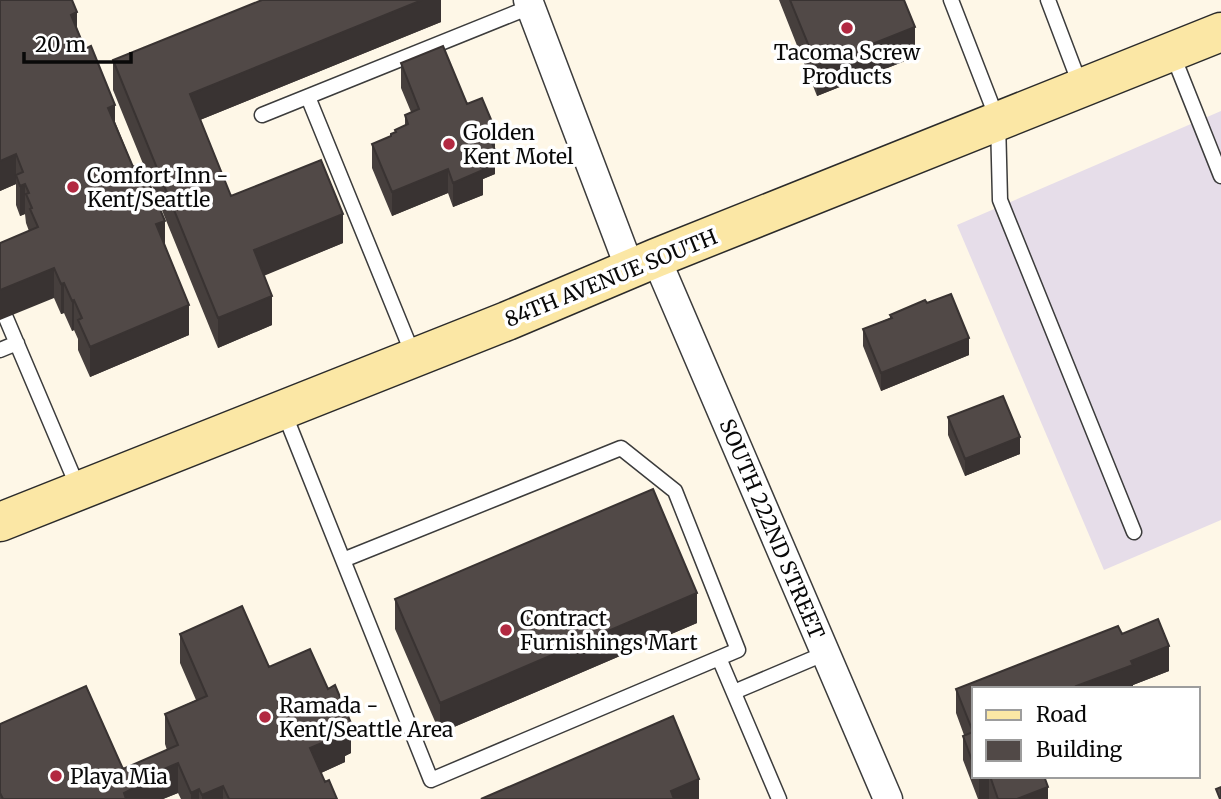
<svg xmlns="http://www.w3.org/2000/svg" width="1221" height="799" font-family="Merriweather,serif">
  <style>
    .industrial { fill: #e6dde9 }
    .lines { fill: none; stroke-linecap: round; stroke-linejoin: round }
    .lane-casing { stroke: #3c3c3c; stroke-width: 17 }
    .street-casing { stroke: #3c3c3c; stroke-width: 31 }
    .secondary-casing { stroke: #2b2b2b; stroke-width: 41 }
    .lane { stroke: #fff; stroke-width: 14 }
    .street { stroke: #fff; stroke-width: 28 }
    .secondary { stroke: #fbe7a5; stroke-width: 38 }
    .wall { fill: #463f3d }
    .shaded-wall { fill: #393332 }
    .building { fill: #514947; stroke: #393332; stroke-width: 2 }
    .poi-dot { fill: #b22941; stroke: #fff; stroke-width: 2.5 }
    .labels { text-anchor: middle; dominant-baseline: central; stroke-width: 7; stroke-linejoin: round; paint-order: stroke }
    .poi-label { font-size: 21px; fill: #090909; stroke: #fff; text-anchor: start }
    .street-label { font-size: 21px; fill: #090909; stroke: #fff }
  </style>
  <rect width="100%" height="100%" fill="#fef7e7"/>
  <path class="industrial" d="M 1221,111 L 1221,520 L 1104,570 L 957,225 Z"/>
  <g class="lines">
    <defs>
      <path id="lane" d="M 951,0 L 998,121 L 1000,200 L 1134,532
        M 1048,0 L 1081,87
        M 1172,53 L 1221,176
        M 308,97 L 414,357
        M 262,115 L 530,7
        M 6,318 L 79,490
        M 0,350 L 17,343
        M 283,410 L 431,780 L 738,650 L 675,491 L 621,448 L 343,560
        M 719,658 L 779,799
        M 734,692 L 826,653"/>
      <path id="street" d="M 528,0 L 630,269
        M 656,258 L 888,799"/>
      <path id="secondary" d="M 0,522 L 507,321 L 656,258 L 1221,32"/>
    </defs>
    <use href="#lane" class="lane-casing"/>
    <use href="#street" class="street-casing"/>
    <use href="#secondary" class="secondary-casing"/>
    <use href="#lane" class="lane"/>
    <use href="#street" class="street"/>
    <use href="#secondary" class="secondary"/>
  </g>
  <path class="wall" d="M 0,0 L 77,28 L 165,245 L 189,335 L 90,377 L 78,350 L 78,339 L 74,330 L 72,331 L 64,313 L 61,314 L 54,298 L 26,223 L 25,214 L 20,216 L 16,205 L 16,184 L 0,191 Z
    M 441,0 L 441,22 L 200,120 L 231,196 L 343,243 L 264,275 L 272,325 L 218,348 L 113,90 L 113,60 Z
    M 779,0 L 904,0 L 915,57 L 817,96 Z
    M 401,63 L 467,104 L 495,129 L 495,174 L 483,179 L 483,195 L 453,207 L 448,193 L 392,216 L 372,168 L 372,144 L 391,136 L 395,132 L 395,130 L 405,126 L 405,115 L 411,112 L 401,88 Z
    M 927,303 L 969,355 L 881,391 L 863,346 L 863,329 L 890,318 L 890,315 Z
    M 948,417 L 1020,454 L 965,476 L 948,435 Z
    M 395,599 L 697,623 L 440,733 L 395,629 Z
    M 180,634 L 269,667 L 351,753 L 345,756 L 345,762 L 321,773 L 325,782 L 337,799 L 181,799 L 178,793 L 163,799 L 0,799 L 0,724 L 123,769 L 167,750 L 165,744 L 165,714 L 196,700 L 180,663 Z
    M 1122,634 L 1169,671 L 1133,685 L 1133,689 L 974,689 L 974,776 L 1044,776 L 1048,799 L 978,799 L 963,760 L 963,736 L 964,735 L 956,713 L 956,689 Z"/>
  <path class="shaded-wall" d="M 422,0 L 441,0 L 441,22 L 190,124 L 190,94 Z
    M 77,12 L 77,42 L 71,15 Z
    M 915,27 L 915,57 L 817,96 L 817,66 Z
    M 115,105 L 115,134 L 108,108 Z
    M 495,129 L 495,174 L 483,179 L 483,195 L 453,207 L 453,183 L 478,157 L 487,132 Z
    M 16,154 L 16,184 L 0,191 L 0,161 Z
    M 448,169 L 448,193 L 392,216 L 392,192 Z
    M 25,184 L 25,214 L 20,216 L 20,186 Z
    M 343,214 L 343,243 L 254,280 L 254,250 Z
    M 165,221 L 165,250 L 156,224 Z
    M 54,268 L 54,298 L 0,320 L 0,290 Z
    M 64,283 L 64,313 L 61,314 L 61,284 Z
    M 272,296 L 272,325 L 218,348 L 218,318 Z
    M 74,300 L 74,330 L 72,331 L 72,301 Z
    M 189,305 L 189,335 L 90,377 L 90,347 Z
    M 969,338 L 969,355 L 881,391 L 881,373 Z
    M 1020,437 L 1020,454 L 965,476 L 965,459 Z
    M 697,593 L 697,623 L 440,733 L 440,703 Z
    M 1169,646 L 1169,671 L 1133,685 L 1133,689 L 1076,689 L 1076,686 L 1131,661 Z
    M 351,723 L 351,753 L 345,756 L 345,762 L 310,778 L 310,748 L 343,727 Z
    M 178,763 L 178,793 L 163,799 L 124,799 L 124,793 L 129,784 Z
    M 985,776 L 989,776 L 989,799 L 979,799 L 979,779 Z
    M 699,779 L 699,799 L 671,799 L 671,791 Z
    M 223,786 L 223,799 L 202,799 L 202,795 Z
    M 1048,787 L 1048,799 L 1017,799 Z
    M 199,789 L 199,799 L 191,799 L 191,793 Z"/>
  <path class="building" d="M 0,0 L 72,0 L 77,12 L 71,15 L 85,49 L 91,46 L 115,105 L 108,108 L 133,167 L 141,164 L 165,221 L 156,224 L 189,305 L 90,347 L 78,320 L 82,318 L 74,300 L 72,301 L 64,283 L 61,284 L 54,268 L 0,290 L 0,243 L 38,227 L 30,209 L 32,208 L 26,194 L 29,193 L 25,184 L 20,186 L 16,175 L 23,172 L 16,154 L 0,161 Z
    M 262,0 L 422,0 L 190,94 L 231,196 L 321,160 L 343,214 L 254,250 L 272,296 L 218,318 L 113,60 Z
    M 790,0 L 904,0 L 915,27 L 817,66 Z
    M 443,46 L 467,104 L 482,98 L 495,129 L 487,132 L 495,150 L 478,157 L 483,170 L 453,183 L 448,169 L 392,192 L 372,144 L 391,136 L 391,134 L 396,132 L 395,130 L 408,124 L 405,115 L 419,109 L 401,63 Z
    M 951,294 L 969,338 L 881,373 L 863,329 L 892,318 L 890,315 L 925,300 L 927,303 Z
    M 1003,396 L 1020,437 L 965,459 L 948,417 Z
    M 653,489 L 697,593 L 440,703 L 395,599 Z
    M 242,606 L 269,667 L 310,649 L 328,689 L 335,685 L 351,723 L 343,727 L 345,733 L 310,748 L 325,782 L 329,780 L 337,799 L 229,799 L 223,786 L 202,795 L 199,789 L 191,793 L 178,763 L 129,784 L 132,789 L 124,793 L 126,799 L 3,799 L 0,793 L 0,724 L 86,686 L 123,769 L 178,745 L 165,714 L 207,696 L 180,634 Z
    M 1158,619 L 1169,646 L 1131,661 L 1133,665 L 1076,686 L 1077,689 L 974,689 L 974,766 L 963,736 L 973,732 L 956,689 L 1118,626 L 1122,634 Z
    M 673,716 L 699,779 L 671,791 L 674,799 L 481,799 Z
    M 990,776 L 1044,776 L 1048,787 L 1017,799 L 998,799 Z
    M 1221,787 L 1221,799 L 1220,799 L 1216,789 Z"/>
  <g class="poi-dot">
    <circle cx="847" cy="28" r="7"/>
    <circle cx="449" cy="144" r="7"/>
    <circle cx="73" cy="187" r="7"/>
    <circle cx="506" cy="630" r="7"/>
    <circle cx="265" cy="717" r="7"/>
    <circle cx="56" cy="776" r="7"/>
  </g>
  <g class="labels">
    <g class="poi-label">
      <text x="847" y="52" text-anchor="middle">Tacoma Screw<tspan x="847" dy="24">Products</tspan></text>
      <text x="463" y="132">Golden<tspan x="463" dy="24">Kent Motel</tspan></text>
      <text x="87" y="175">Comfort Inn -<tspan x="87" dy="24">Kent/Seattle</tspan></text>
      <text x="520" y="618">Contract<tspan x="520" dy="24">Furnishings Mart</tspan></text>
      <text x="279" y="705">Ramada -<tspan x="279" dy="24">Kent/Seattle Area</tspan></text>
      <text x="70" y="776">Playa Mia</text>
    </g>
    <g class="street-label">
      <text transform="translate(611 278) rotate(-22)">84TH AVENUE SOUTH</text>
      <text transform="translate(772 529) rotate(67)">SOUTH 222ND STREET</text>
    </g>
  </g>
  <rect x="972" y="687" width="228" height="91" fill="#ffffff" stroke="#9d9d9d" stroke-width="2"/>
  <rect x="986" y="710" width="35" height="10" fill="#fbe7a5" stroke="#9d9d9d" stroke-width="2"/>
  <text x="1036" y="722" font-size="21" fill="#090909">Road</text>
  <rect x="986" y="740" width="35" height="21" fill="#514947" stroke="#9d9d9d" stroke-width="2"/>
  <text x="1036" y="757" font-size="21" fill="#090909">Building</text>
  <path d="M24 52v10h107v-10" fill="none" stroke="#090909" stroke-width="3.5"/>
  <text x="35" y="52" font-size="21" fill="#090909" stroke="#ffffff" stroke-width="5" paint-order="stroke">20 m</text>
</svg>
